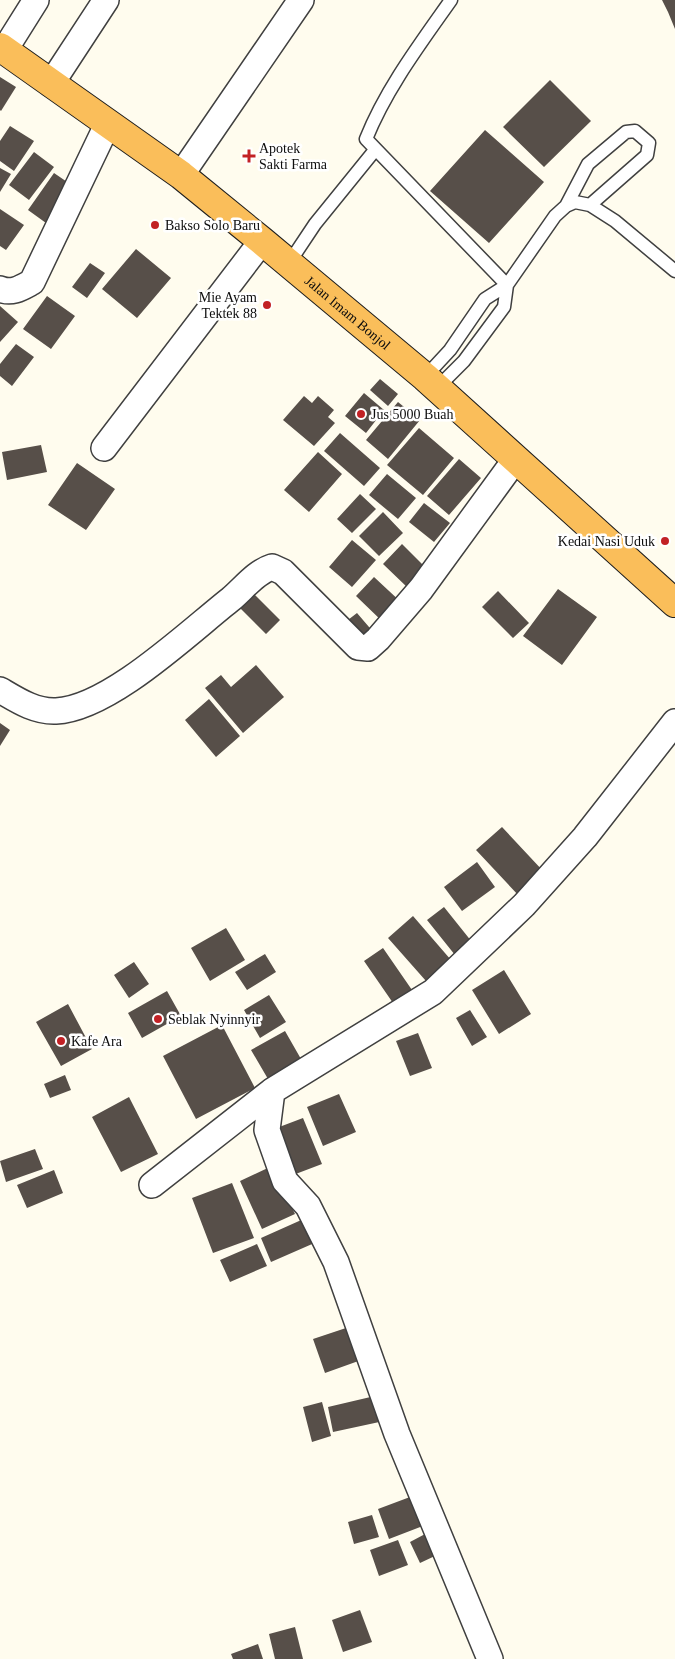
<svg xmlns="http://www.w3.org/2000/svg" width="675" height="1659" font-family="'Times New Roman',serif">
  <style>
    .building { fill: #574f49 }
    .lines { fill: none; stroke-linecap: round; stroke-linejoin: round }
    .service-casing { stroke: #404040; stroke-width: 15 }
    .minor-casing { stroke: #404040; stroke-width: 28 }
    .trunk-casing { stroke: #1e1e1e; stroke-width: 30 }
    .service { stroke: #fff; stroke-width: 12 }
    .minor { stroke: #fff; stroke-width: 25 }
    .trunk { stroke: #fabe5a; stroke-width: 28 }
    .poi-dot { fill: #c22125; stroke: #fff; stroke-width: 2 }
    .labels { text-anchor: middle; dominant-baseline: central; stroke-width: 5; stroke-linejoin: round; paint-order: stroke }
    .poi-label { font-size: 14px; fill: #0d0d0d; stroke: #fff; text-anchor: start }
    .street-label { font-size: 14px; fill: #0d0d0d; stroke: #fff }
  </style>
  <rect width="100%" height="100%" fill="#fffcee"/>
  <path class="building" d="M 662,0 L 675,0 L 675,29 L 668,12 Z
    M 0,77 L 16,87 L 1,111 L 0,110 Z
    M 550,80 L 591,121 L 544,167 L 503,127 Z
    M 10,126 L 34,141 L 14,171 L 0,161 L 0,141 Z
    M 485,130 L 544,182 L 489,243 L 430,191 Z
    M 34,152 L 54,167 L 29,200 L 9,185 Z
    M 0,168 L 11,174 L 0,192 Z
    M 54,173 L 73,186 L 46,223 L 28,210 Z
    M 0,209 L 24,225 L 6,250 L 0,246 Z
    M 136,249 L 171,278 L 137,318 L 102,289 Z
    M 90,263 L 105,273 L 87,298 L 72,287 Z
    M 47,296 L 75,316 L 51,349 L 23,329 Z
    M 0,306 L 18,322 L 0,342 Z
    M 16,344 L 34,357 L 12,386 L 0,376 L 0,364 Z
    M 380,379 L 398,394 L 388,406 L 370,390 Z
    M 364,393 L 384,410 L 366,433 L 345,416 Z
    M 304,396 L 312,403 L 318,396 L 334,410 L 328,417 L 335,423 L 314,446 L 283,420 Z
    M 398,402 L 420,420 L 388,459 L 366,440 Z
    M 419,428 L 454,458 L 423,495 L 387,465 Z
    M 340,433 L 380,468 L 364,486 L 324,451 Z
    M 41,445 L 47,472 L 7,480 L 2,452 Z
    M 318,452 L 342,474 L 309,512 L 284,490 Z
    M 459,459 L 481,478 L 449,515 L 427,496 Z
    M 77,463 L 115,489 L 86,530 L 48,505 Z
    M 387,474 L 416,498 L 398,519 L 369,495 Z
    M 360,494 L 376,509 L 352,533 L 337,519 Z
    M 424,503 L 450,523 L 434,542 L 409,522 Z
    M 383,512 L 403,533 L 379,556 L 359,536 Z
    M 352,540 L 376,560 L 352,587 L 329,567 Z
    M 402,544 L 427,569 L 408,588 L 383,564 Z
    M 374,577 L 403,604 L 384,623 L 356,596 Z
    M 558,589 L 597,617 L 562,665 L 523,636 Z
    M 498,591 L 529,623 L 513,638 L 482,607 Z
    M 253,593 L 280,620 L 266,634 L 239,607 Z
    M 357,613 L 375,634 L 362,645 L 344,623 Z
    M 256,665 L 284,697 L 243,733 L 205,688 L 221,675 L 231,687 Z
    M 209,699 L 240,736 L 216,757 L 185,720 Z
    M 0,723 L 10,730 L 0,746 Z
    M 502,827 L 544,872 L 519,896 L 476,850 Z
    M 477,862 L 495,887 L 462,911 L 444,887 Z
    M 444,907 L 472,942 L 455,955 L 427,920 Z
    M 413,916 L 451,960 L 426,981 L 388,938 Z
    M 226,928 L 245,960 L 210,981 L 191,948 Z
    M 383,948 L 412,990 L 393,1003 L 364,961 Z
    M 265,954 L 276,972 L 247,990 L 235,972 Z
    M 134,962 L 149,984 L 129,998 L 114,975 Z
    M 504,970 L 531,1014 L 499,1034 L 472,990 Z
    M 167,991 L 181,1016 L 142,1038 L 128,1013 Z
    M 269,995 L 286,1022 L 260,1038 L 244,1010 Z
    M 68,1004 L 92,1049 L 61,1066 L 36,1022 Z
    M 470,1010 L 487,1037 L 472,1046 L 456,1018 Z
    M 222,1025 L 255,1088 L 196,1119 L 163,1056 Z
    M 285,1031 L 301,1059 L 268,1079 L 251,1050 Z
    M 418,1033 L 432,1068 L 410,1076 L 396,1041 Z
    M 65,1075 L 71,1090 L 50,1098 L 44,1084 Z
    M 339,1094 L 356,1132 L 323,1146 L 307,1107 Z
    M 129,1097 L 158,1154 L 121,1172 L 92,1117 Z
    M 303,1118 L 322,1164 L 293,1175 L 274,1129 Z
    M 35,1149 L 43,1169 L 6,1182 L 0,1161 Z
    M 272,1166 L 295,1214 L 262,1229 L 240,1181 Z
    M 54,1170 L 63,1193 L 27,1208 L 17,1185 Z
    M 232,1183 L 254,1238 L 213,1253 L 192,1198 Z
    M 308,1217 L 319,1241 L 271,1262 L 261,1238 Z
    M 257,1244 L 267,1266 L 230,1282 L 220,1260 Z
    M 352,1326 L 364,1359 L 325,1373 L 313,1339 Z
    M 379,1395 L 384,1421 L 333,1432 L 328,1407 Z
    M 322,1402 L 331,1436 L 312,1442 L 303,1407 Z
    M 418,1494 L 428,1524 L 389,1539 L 378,1509 Z
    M 372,1515 L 379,1537 L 354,1544 L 348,1522 Z
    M 427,1533 L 437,1555 L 420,1563 L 410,1542 Z
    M 398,1540 L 408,1565 L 379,1576 L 370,1550 Z
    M 360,1610 L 372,1642 L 343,1652 L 332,1620 Z
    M 295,1627 L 303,1659 L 275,1659 L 269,1634 Z
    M 258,1644 L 263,1659 L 233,1659 L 231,1654 Z"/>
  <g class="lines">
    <defs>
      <path id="service" d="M 451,0 C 420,44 386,89 366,139 L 507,285
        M 566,206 L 588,164 L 626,132 L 635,131 L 649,143 L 647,155 L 590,205
        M 289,263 L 315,224 L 375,150
        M 425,377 L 450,350 L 485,299 L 507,285 L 555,216 L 566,206 L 575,202 L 590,205 L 615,221 L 675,271
        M 437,388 L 464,361 L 504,307 L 507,285"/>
      <path id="minor" d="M 4,51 L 36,0
        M 51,84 L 106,0
        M 181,175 L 301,0
        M 0,289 C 12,294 21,288 32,282 L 108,123
        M 104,448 L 262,241
        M 0,690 C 17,700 35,712 56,711 C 109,709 189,632 231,599 C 244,588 256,572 272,567 L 283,572 L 358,647 L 368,648 L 378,639 L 421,589 L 515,460
        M 272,1091 L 267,1130 L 285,1181 L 308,1206 L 336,1262 L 397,1434 L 490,1659
        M 152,1185 L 272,1091 L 433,992 L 524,905 L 585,837 L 675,722"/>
      <g id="trunk">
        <path id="s1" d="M 0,47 L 181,175 L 262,241 L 425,377 L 675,603"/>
      </g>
    </defs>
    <use href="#service" class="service-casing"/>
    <use href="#minor" class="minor-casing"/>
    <use href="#trunk" class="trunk-casing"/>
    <use href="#service" class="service"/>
    <use href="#minor" class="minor"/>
    <use href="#trunk" class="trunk"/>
  </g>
  <g class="poi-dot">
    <path d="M246.5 148.5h5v5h5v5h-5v5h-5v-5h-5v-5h5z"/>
    <circle cx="155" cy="225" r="5"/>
    <circle cx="267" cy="305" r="5"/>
    <circle cx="361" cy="414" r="5"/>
    <circle cx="665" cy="541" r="5"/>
    <circle cx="158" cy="1019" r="5"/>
    <circle cx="61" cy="1041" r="5"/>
  </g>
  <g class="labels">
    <g class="poi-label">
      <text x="259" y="148">Apotek<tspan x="259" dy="16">Sakti Farma</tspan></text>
      <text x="165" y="225">Bakso Solo Baru</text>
      <text x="257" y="297" text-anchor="end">Mie Ayam<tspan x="257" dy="16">Tektek 88</tspan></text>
      <text x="371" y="414">Jus 5000 Buah</text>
      <text x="655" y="541" text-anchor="end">Kedai Nasi Uduk</text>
      <text x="168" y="1019">Seblak Nyinnyir</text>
      <text x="71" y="1041">Kafe Ara</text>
    </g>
    <g class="street-label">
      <text stroke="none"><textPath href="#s1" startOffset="438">Jalan Imam Bonjol</textPath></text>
    </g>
  </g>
</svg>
